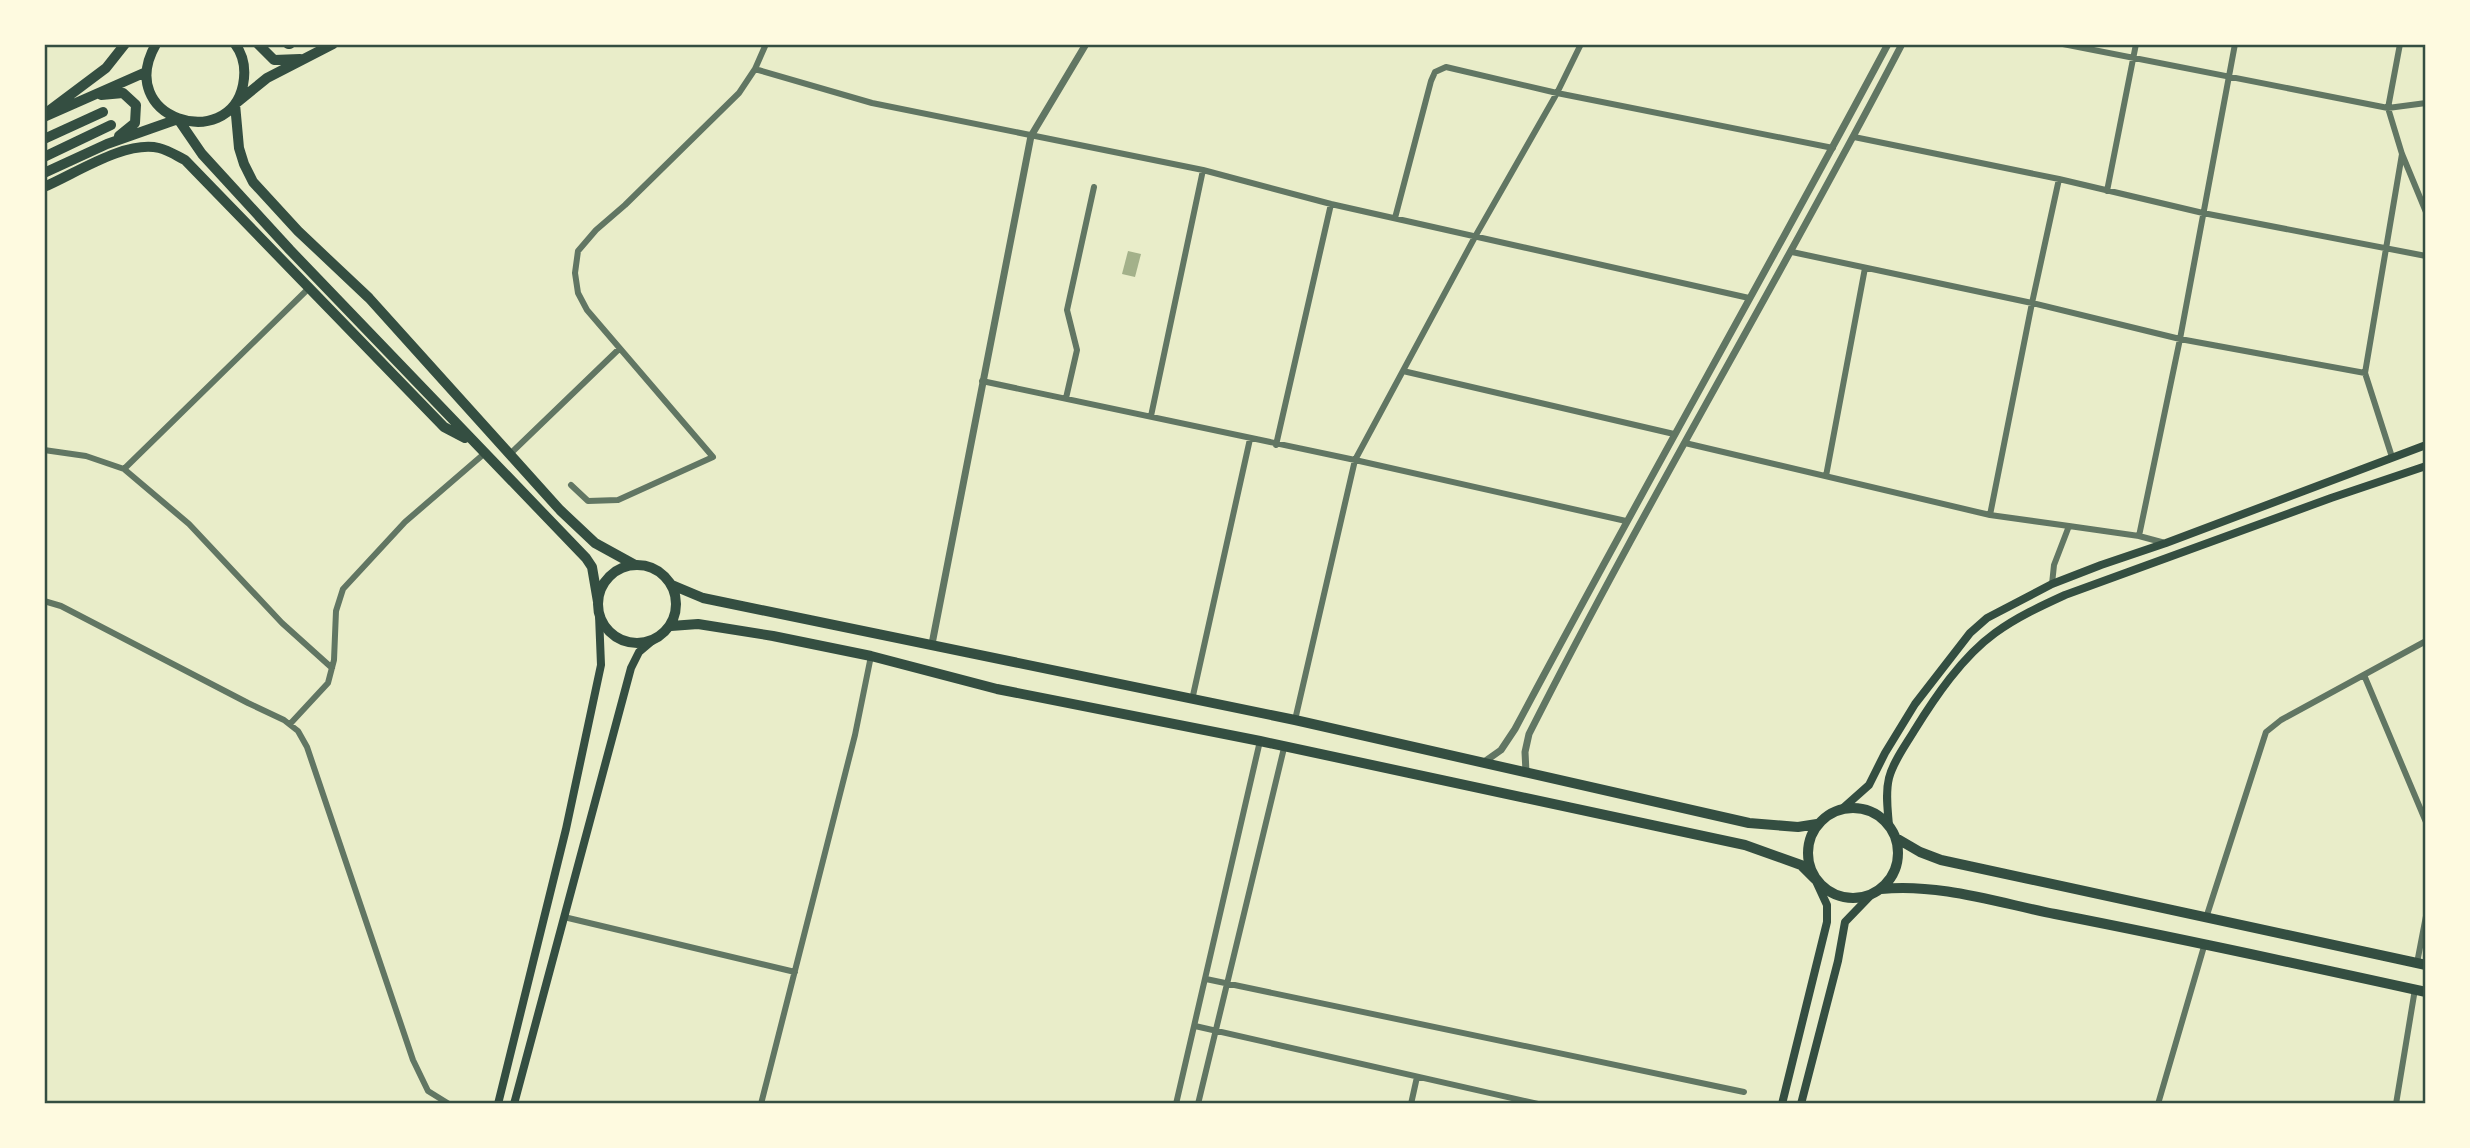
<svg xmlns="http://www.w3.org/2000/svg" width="2470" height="1148" font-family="Jost,sans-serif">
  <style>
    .water { fill: #a3b18a }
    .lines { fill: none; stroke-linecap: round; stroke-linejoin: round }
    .minor { stroke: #617663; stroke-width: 6 }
    .tertiary { stroke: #617663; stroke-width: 7 }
    .secondary { stroke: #344e41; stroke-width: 8 }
    .trunk { stroke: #344e41; stroke-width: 10 }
    .neatline { fill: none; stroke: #344e41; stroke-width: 2.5 }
  </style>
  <rect width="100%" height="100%" fill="#e9edc9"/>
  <path class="water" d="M 1128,251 L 1141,254 L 1135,277 L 1122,274 Z"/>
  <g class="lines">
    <path class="minor" d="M 766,44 L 755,69 L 872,103 L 1203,170 L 1331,204 L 1749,298
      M 2063,44 L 2388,108 L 2426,103
      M 2400,44 L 2388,108 L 2402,154 L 2426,212
      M 1854,137 L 2059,179 L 2203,213 L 2426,256
      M 2107,191 L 2136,44
      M 1395,218 L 1431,81 L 1435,72 L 1446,67 L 1557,93 L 1833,148
      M 1792,252 L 2032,303 L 2180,339 L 2365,373
      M 1403,371 L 1674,434
      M 982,381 L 1355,460 L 1626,521
      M 1066,398 L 1077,350 L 1067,310 L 1094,187
      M 1151,416 L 1203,170
      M 1685,443 L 1990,515 L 2069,526
      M 1276,445 L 1331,204
      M 44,450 L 86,456 L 124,469 L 189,524 L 282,623 L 332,668
      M 510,454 L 619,349
      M 2392,457 L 2365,373 L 2402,154
      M 124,469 L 308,289
      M 1826,476 L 1865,268
      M 571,485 L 588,501 L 618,500 L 713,457 L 587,310 L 578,293 L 575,273 L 578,251 L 596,230 L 625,205 L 739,93 L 755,69
      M 1990,515 L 2032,303 L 2059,179
      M 2139,536 L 2180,339 L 2235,44
      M 2052,584 L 2054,565 L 2069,526 L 2139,536 L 2165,543
      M 44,601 L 61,606 L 248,703 L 284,720 L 298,731 L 307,747 L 413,1060 L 428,1091 L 449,1104
      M 2364,675 L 2426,822
      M 1192,700 L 1250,439
      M 1295,720 L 1355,460 L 1476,235 L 1557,93 L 1581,44
      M 290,724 L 328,683 L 334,660 L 336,611 L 343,589 L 405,522 L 485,453
      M 564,917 L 795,972
      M 2206,918 L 2266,732 L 2281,720 L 2426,641
      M 2417,963 L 2426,916
      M 1206,979 L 1744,1092
      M 1195,1026 L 1538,1104
      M 761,1104 L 855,735 L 871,656
      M 1176,1104 L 1260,741
      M 1198,1104 L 1284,748
      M 1411,1104 L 1417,1077
      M 2158,1104 L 2205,943
      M 2396,1104 L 2415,989"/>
    <path class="tertiary" d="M 932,644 L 1031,136 L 1086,44
      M 1484,762 L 1501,750 L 1515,729 C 1637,499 1766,273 1888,44
      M 1526,772 L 1525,752 L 1529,734 C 1647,500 1782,276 1902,44"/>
    <path class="secondary" d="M 1842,809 L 1869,785 L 1885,753 L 1915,704 L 1970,633 L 1987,618 L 2052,584 L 2101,565 L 2166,543 L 2426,445
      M 1889,826 C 1888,811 1885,794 1889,778 C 1893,762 1905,746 1914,731 C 1935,697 1962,657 1995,633 C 2017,617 2041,606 2065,595 L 2331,498 L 2426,466
      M 498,1104 L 566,829 L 601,665 L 599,615
      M 514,1104 L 631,668 L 639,652 L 652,641
      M 1782,1104 L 1827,922 L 1827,905 L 1815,879
      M 1801,1104 L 1838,961 L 1845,922 L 1872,894"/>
    <path class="trunk" d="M 156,44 C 113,119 229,153 243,85 C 246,70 244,56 235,44
      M 258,44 L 274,60 L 300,59
      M 288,44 L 290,44
      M 333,44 L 267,78 L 235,104 L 239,148 L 244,164 L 253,182 L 298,231 L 369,298 L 560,510 L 595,543 L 635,565
      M 101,95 L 123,93 L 136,105 L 135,123 L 119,136
      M 50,110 L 106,68 L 125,44
      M 44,117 L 146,72
      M 44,139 L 103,112
      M 44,157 L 111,125
      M 44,173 L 107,144 L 178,119 L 202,154 L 290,250 L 586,558 L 592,567 L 598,602
      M 44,187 C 75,174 125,140 159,148 C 168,150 177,156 185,160 L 444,427 L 465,438
      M598 604a39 39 0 1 1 78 0a39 39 0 1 1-78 0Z
      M 672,585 L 703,598 L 1295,720 L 1749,823 L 1798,827 L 1817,824
      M 671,626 L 698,624 L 773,636 L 871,656 L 997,689 L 1260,741 L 1745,845 L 1801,865 L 1815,879
      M1808 853a45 45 0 1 1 90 0a45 45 0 1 1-90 0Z
      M 1896,838 L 1920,852 L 1941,860 L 2426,965
      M 1881,889 C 1939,883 1999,903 2055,914 C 2179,938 2303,965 2426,992"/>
  </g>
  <rect width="2470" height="1148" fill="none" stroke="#fefae0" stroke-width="91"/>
  <rect x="46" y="46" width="2378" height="1056" class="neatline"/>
</svg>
